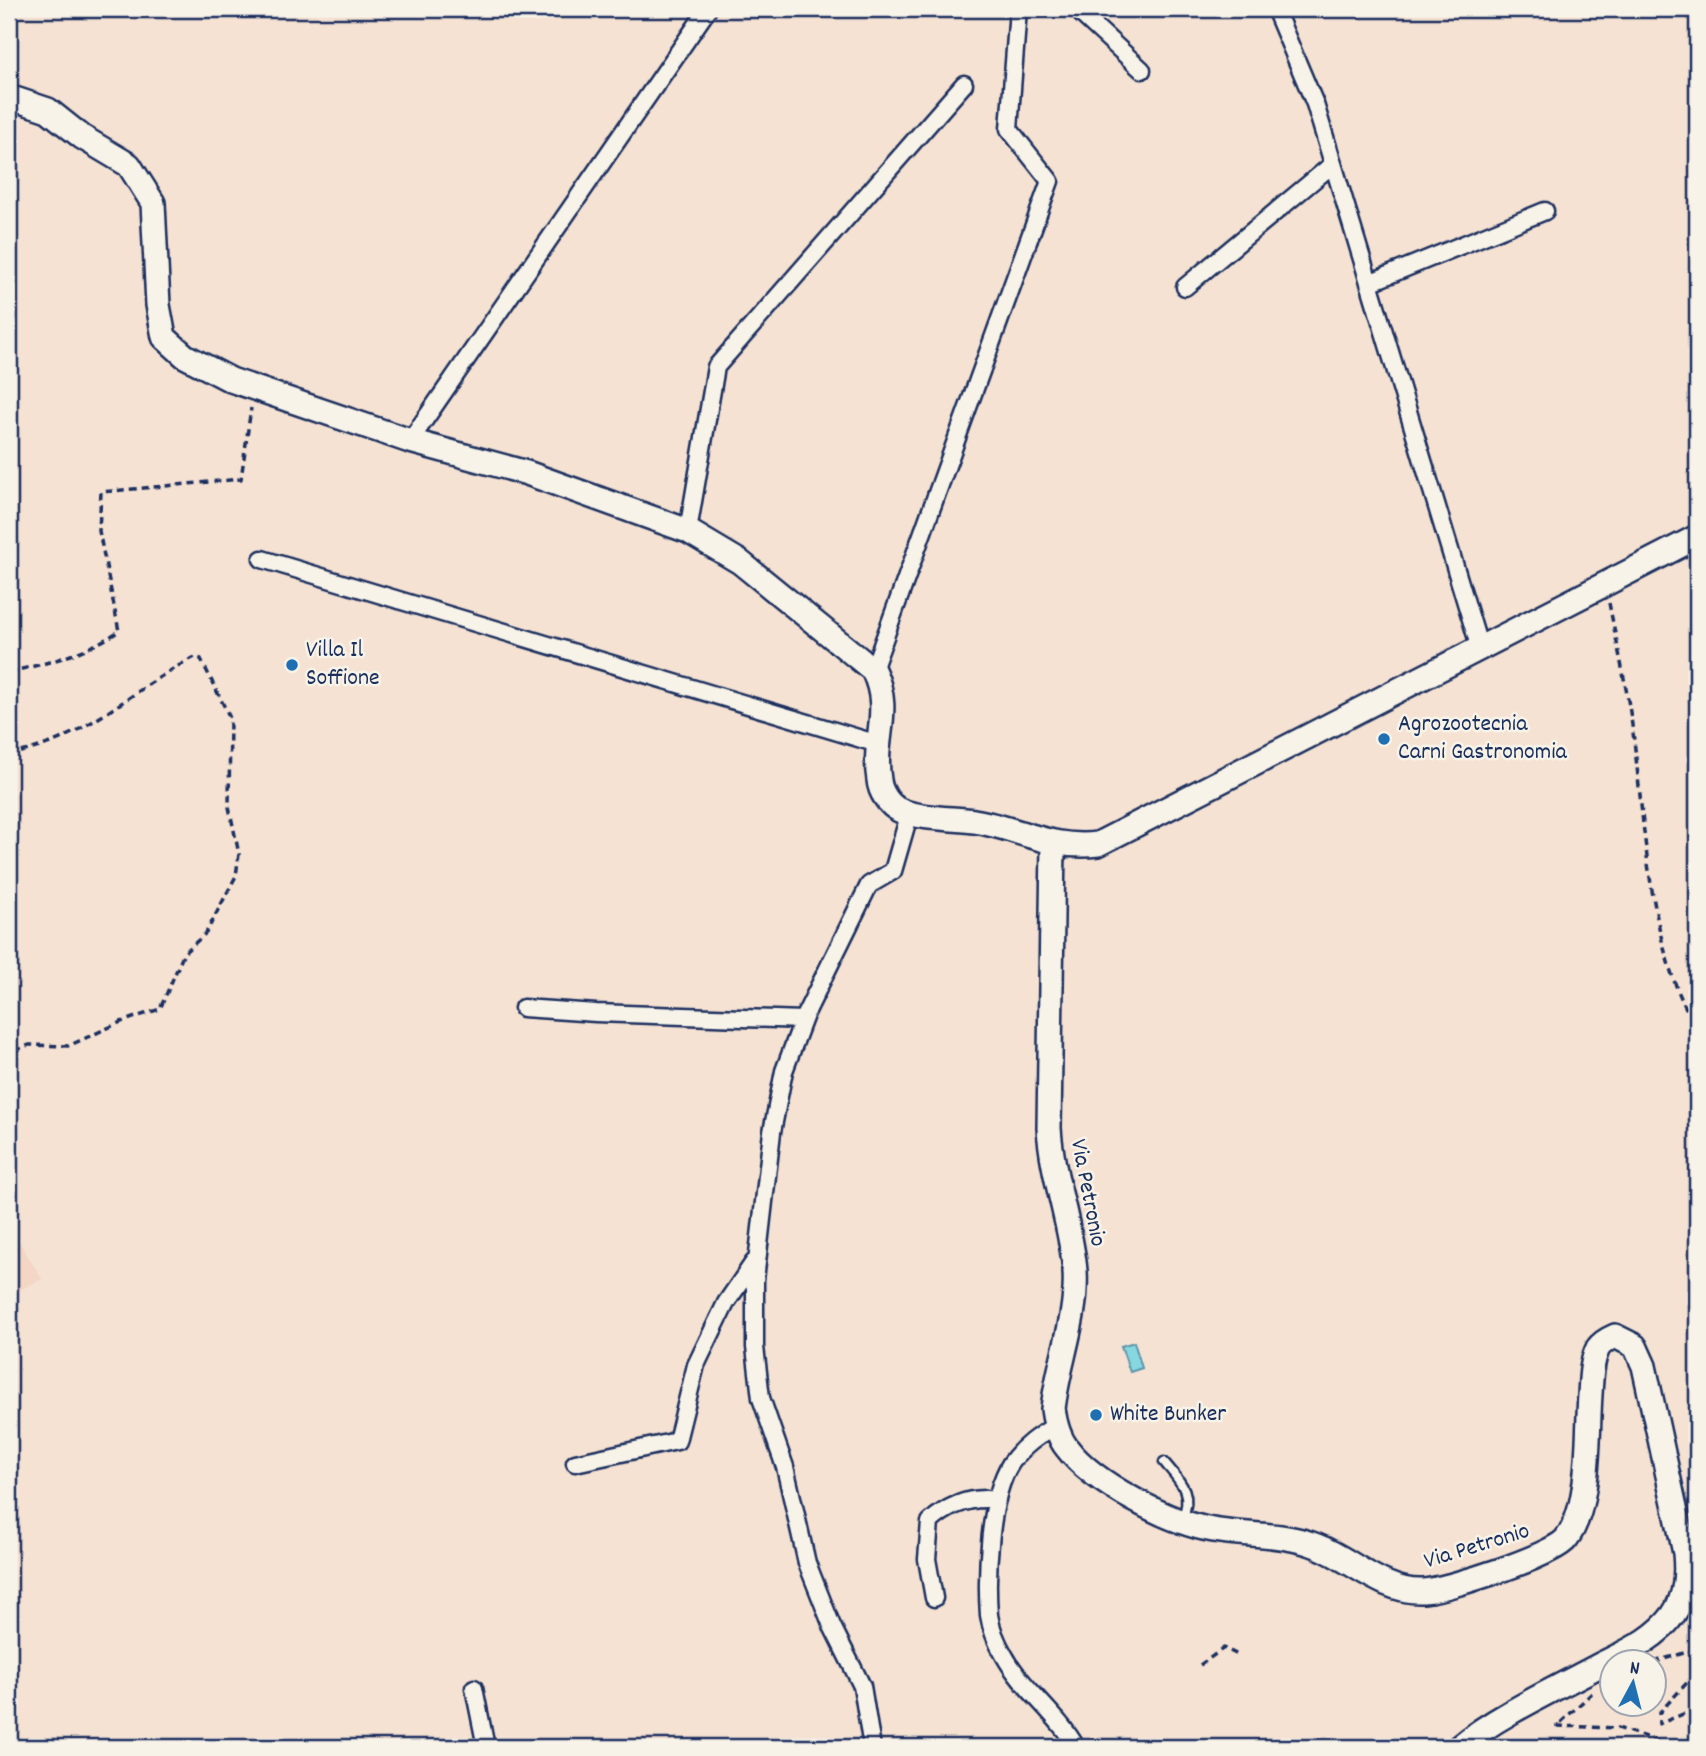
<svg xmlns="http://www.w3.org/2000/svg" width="1706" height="1756" font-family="Dekko,sans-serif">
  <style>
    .built { fill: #f3d6c4 }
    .water { fill: #86d7df; stroke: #5b94ab; stroke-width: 2 }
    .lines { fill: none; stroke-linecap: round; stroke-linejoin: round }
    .lane-casing { stroke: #1b2f5e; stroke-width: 13 }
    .street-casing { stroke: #1b2f5e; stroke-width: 21 }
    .secondary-casing { stroke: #1b2f5e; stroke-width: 28 }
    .path { stroke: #1b2f5e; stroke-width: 3.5; stroke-dasharray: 7 5; stroke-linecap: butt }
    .lane { stroke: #f7f3e8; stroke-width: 8 }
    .street { stroke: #f7f3e8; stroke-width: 16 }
    .secondary { stroke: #f7f3e8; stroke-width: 23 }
    .poi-dot { fill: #1f6fb2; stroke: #f7f3e8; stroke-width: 2.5 }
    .labels { text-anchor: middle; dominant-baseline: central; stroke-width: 5; stroke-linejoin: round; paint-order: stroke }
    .poi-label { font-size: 24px; fill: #1b2f5e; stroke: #f7f3e8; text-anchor: start }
    .street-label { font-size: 24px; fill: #1b2f5e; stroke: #f7f3e8 }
  </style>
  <rect width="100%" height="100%" fill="#f5e2d3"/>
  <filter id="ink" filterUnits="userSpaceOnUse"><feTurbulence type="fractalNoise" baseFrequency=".0143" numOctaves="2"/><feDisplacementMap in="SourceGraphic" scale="14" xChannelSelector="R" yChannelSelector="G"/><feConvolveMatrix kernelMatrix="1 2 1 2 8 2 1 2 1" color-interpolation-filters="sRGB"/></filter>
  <g filter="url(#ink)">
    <path class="built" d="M 9,1225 L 42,1279 L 9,1295 Z"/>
    <path class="water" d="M 1134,1342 L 1142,1368 L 1130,1372 L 1121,1346 Z"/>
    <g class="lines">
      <defs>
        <path id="lane" d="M 1164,1462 C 1180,1481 1194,1493 1182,1519"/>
        <path id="street" d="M 1076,9 L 1142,70
          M 1275,9 L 1315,104 L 1480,649
          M 1369,283 L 1545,211
          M 1185,287 L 1333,164
          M 410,441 L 708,9
          M 688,531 L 716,367 L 964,84
          M 262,559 L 878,744
          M 873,670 L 1050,181 L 1009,129 L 1018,9
          M 523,1008 L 596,1013 L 803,1020
          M 1055,1426 C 1038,1436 1023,1446 1011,1463 C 989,1497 986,1575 989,1615 C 991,1629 997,1643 1004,1655 C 1023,1690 1057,1713 1076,1747
          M 575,1463 L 677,1441 L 696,1365 L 726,1303 L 754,1262
          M 934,1598 L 927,1559 L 930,1522 C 949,1505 971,1496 997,1500
          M 474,1688 L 486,1747
          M 872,1747 L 862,1686 L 832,1626 L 807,1563 L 785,1467 L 761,1398 L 755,1347 L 755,1280 L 772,1132 L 784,1071 L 805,1015 L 869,885 L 893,871 L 910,812"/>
        <path id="secondary" d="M 9,97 L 48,110 L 82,137 L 129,165 L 153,203 L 158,305 L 164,337 L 185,356 L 231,380 L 410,441 L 527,473 L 688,531 L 740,562 L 873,670 C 893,711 872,739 879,780 C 880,792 889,805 899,810 C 921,819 950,818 974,821 C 1019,828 1051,850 1098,844 L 1697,537
          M 1053,844 L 1049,1128 C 1052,1177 1071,1223 1075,1271 C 1078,1317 1058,1363 1053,1409 C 1055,1423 1058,1437 1067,1448 C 1093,1483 1170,1523 1213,1530 C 1247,1536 1285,1533 1317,1546 C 1351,1559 1384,1593 1423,1591 C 1446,1590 1552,1556 1566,1539 C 1591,1508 1587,1435 1590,1395 C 1591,1380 1591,1362 1598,1348 C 1602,1342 1608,1339 1615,1336 L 1635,1346 L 1644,1366 L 1685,1553 C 1687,1575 1686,1596 1673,1615 C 1655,1640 1625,1652 1598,1666 C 1555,1689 1495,1717 1459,1747"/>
      </defs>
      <use href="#lane" class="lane-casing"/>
      <use href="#street" class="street-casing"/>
      <use href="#secondary" class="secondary-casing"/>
      <path class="path" d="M 1609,603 C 1617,644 1626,684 1632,725 C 1644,812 1648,955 1697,1027
        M 9,672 C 49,663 84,654 119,631 L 99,531 L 101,492 L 241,479 L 251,408
        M 9,754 C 82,744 132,688 195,657 L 201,659 L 230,718 L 229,807 L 239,854 L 236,876 L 206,933 L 184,953 L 160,1009 L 121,1022 L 68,1046 L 29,1045 L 9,1053
        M 1654,1662 L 1697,1649
        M 1200,1665 L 1224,1648 L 1238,1655
        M 1592,1693 L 1557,1726 L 1618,1728 L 1664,1743 L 1697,1745
        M 1695,1709 L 1659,1724 L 1659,1713 L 1697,1672"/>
      <use href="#lane" class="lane"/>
      <use href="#street" class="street"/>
      <use href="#secondary" class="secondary"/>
    </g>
  </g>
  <g class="poi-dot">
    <circle cx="292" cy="665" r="7"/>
    <circle cx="1384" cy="739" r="7"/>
    <circle cx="1096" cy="1415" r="7"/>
  </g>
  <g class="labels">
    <g class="poi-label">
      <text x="306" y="651">Villa Il<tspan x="306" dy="28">Soffione</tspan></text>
      <text x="1398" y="725">Agrozootecnia<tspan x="1398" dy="28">Carni Gastronomia</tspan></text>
      <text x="1110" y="1415">White Bunker</text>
    </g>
    <g class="street-label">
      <text transform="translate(1087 1193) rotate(79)">Via Petronio</text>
      <text transform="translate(1477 1547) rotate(-17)">Via Petronio</text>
    </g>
  </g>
  <rect width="1706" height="1756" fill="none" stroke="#f7f3e8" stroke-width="35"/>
  <rect x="18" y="18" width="1671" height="1721" fill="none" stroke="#1b2f5e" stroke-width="2.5" filter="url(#ink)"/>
  <g transform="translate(1633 1683) rotate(7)"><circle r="33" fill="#f7f3e8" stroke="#9fa5b1" stroke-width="2"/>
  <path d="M0-5L12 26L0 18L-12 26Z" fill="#1f6fb2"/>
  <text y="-10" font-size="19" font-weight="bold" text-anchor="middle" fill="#1b2f5e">N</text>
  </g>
</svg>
